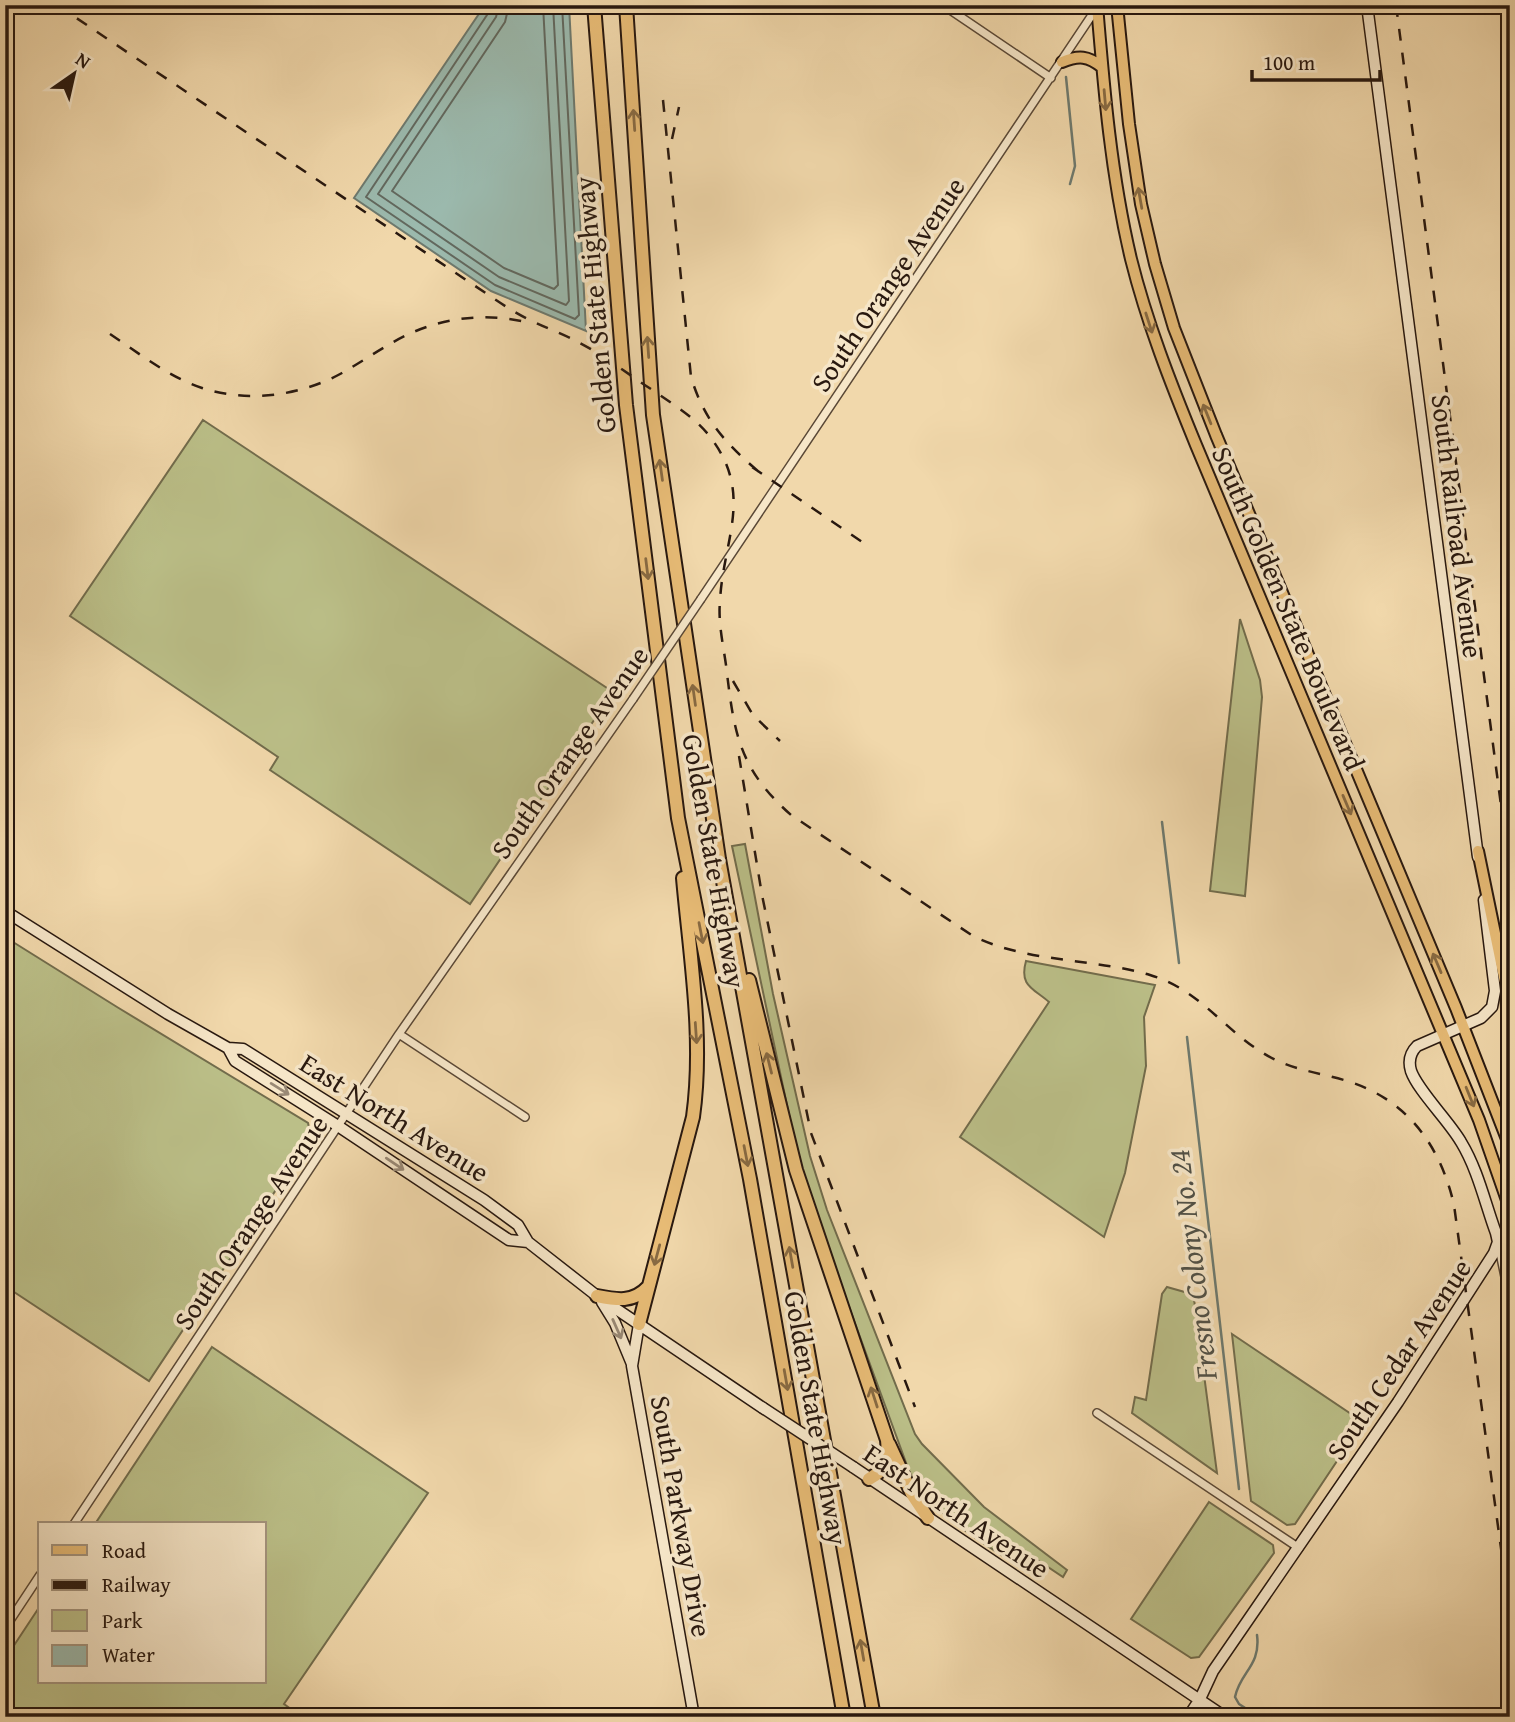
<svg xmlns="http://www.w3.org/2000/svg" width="1515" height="1722" font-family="'Gentium Book Plus',serif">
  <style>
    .green { fill: #bbbf88; stroke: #726c4c; stroke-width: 2 }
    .water { fill: #9bb9ad; stroke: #6d796e; stroke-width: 2 }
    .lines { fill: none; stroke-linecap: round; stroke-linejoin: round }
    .shore { stroke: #62685e; stroke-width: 2 }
    .stream { stroke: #6d796e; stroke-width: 2.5 }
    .street-casing { stroke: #5a4836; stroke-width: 10 }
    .secondary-casing { stroke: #28180f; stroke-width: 13 }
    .primary-casing { stroke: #28180f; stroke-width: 14 }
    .highway-casing { stroke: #28180f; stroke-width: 16 }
    .street { stroke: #f6e6c8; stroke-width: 7 }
    .secondary { stroke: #f6e6c8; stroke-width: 10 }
    .primary { stroke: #e8bc76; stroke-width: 10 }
    .highway { stroke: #e8bc76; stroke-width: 12 }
    .rail { stroke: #28180f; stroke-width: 2.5; stroke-dasharray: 12 12; stroke-linecap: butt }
    .street-bridge-casing { stroke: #5a4836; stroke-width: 10; stroke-linecap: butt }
    .secondary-bridge-casing { stroke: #28180f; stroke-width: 13; stroke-linecap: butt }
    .street-bridge { stroke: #f6e6c8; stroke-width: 7 }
    .secondary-bridge { stroke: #f6e6c8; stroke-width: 10 }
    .oneway { stroke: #886a42 }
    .oneway2 { stroke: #998975 }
    .labels { text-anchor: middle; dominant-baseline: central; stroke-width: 7; stroke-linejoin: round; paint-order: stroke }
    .street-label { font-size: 28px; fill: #28180f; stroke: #f6e6c8 }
    .water-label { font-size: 30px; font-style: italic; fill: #505046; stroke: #f6e6c8 }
  </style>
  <rect width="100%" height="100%" fill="#f1d8ab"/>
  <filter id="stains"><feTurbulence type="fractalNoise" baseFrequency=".00286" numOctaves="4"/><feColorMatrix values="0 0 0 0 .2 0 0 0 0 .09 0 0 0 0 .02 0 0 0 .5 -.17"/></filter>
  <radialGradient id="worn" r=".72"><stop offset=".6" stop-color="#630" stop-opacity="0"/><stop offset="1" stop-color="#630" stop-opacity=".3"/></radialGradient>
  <path class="green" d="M 203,420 L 613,692 L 470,904 L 270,770 L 278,757 L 70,616 Z
    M 1240,619 L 1260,680 L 1262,697 L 1245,896 L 1210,891 Z
    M 745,844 L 773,994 L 810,1156 L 827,1210 L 915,1434 L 922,1444 L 984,1507 L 1067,1570 L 1063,1577 L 1015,1545 L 1006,1558 C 973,1537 934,1512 912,1479 L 815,1214 L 798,1157 L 732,846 Z
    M 5,937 L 117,1007 L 308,1123 L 311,1137 L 149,1381 L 5,1286 Z
    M 1026,961 L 1155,985 L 1144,1017 L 1146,1066 L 1125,1173 L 1104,1237 L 960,1137 L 1049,1002 C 1033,988 1019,986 1026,961 Z
    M 1167,1287 L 1188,1293 L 1194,1299 L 1217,1473 L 1132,1413 L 1135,1397 L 1146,1400 L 1162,1294 Z
    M 1232,1334 L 1363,1422 L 1295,1524 L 1287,1525 L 1251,1501 Z
    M 212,1347 L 428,1493 L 284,1704 L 302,1717 L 5,1717 L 5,1659 L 40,1606 L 40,1682 L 264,1682 L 264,1524 L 95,1524 Z
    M 1209,1502 L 1273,1545 L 1274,1553 L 1199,1657 L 1191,1658 L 1131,1619 Z"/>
  <path class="water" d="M 485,5 L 569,5 L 586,331 L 491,291 L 354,198 Z"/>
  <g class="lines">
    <path class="shore" d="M 490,5 L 489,12 L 366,197 L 495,285 L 575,319 L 579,315 L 562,5
      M 499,5 L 496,17 L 378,194 L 499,277 L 566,305 L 569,301 L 553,5
      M 509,5 L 505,22 L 392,191 L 504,268 L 554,289 L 558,285 L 543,5"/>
    <path class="stream" d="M 1066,77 L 1075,166 L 1070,184
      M 1162,822 L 1179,963
      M 1187,1037 L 1239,1489
      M 1257,1635 C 1261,1666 1240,1672 1235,1697 L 1239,1704 L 1259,1717"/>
    <defs>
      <path id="street" d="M 943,5 L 1051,78
        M 701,599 L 1096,9
        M 399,1034 L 525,1117
        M 1498,1243 L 1510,1301
        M 1097,1413 L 1299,1548
        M 74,1524 L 399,1034 L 633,699
        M 5,1628 L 40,1575"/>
      <path id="secondary" d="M 1367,5 L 1478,857
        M 5,911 L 168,1014 L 228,1048 L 243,1049 L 484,1200 L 518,1225 L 528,1242 L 597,1296 L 763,1408
        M 228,1048 L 235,1061 L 338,1126 L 509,1240 L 528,1242
        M 602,1302 L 615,1323 L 632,1364
        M 639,1324 L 632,1366 L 694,1717
        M 853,1467 L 1225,1717
        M 1188,1717 L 1200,1699 L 1213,1671 L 1398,1402 L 1494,1253 L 1498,1242 L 1496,1233 C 1485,1203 1478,1170 1461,1142 C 1449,1121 1418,1091 1411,1071 C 1408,1061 1410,1053 1417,1046 L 1481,1018 L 1492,1007 L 1495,991 L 1484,900"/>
      <path id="primary" d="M 1097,5 C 1104,90 1111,175 1131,259 C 1147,323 1171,384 1196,445 L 1479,1120 L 1510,1209
        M 1117,5 L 1129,124 L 1141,204 L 1155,264 L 1174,328 L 1216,435 L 1456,1008 L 1510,1147
        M 1062,62 C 1079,55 1088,56 1102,67
        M 1478,851 L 1506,987 L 1510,1073"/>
      <path id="highway" d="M 594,5 L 626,405 L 678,818 L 750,1179 L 844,1717
        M 626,5 L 653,415 L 719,859 L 874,1717
        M 749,980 L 796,1170 L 887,1440 C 889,1458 886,1470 869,1479
        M 597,1296 C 617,1300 633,1303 648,1287
        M 639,1324 L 693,1117 C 704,1039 690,957 683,878
        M 889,1444 L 912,1494 L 928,1518"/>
    </defs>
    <use href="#street" class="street-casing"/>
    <use href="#secondary" class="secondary-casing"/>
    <use href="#primary" class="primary-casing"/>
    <use href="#highway" class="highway-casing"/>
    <use href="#street" class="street"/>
    <use href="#secondary" class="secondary"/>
    <use href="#primary" class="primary"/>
    <use href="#highway" class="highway"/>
    <path class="rail" d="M 57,5 L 493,298 C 505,306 517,314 530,320 C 546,328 563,334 578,342 C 605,356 629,375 654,391 C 674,405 696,418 711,438 C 754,495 723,540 720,601 C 718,622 723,644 726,665 C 734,732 738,768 791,815 L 973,936 C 1028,963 1093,958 1150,975 C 1200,990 1222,1028 1263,1053 C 1288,1069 1316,1072 1344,1080 C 1406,1098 1440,1144 1454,1205 L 1510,1614
      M 1396,5 L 1510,874
      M 663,100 L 691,377 C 704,420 725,443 759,472
      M 672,139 L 679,107
      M 110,334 C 140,354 169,377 202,388 C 248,403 300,396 342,373 C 365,360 387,344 411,333 C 448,317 487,313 526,322
      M 752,467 L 868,546
      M 733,681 L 753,715 L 780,741
      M 739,756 L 762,895 L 811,1133 L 915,1407"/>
    <defs>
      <path id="street-bridge" d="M 633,699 L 701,599"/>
      <path id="secondary-bridge" d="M 763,1408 L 853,1467"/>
    </defs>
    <use href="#street-bridge" class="street-bridge-casing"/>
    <use href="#secondary-bridge" class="secondary-bridge-casing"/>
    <use href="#street-bridge" class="street-bridge"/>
    <use href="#secondary-bridge" class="secondary-bridge"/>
  </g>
  <defs><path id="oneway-shaft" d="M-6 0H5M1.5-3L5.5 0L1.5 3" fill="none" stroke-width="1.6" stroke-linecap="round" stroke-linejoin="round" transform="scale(1.75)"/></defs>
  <g class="oneway">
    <use href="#oneway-shaft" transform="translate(1105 100) rotate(85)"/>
    <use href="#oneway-shaft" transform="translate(634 120) rotate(-94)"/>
    <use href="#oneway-shaft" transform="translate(1140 198) rotate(-100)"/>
    <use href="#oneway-shaft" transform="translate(1149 323) rotate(72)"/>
    <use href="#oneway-shaft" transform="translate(648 347) rotate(-94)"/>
    <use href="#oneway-shaft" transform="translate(1207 414) rotate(-112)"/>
    <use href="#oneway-shaft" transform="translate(661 470) rotate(-98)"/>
    <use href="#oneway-shaft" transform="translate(647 569) rotate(83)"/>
    <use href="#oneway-shaft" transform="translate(694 695) rotate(-98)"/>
    <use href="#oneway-shaft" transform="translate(1347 805) rotate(67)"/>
    <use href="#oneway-shaft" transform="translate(701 933) rotate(79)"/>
    <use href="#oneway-shaft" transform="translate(1437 963) rotate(-113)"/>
    <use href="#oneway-shaft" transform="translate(696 1033) rotate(86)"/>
    <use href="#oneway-shaft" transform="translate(769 1063) rotate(-104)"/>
    <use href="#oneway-shaft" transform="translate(1470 1097) rotate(68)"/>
    <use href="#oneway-shaft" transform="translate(746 1156) rotate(79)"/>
    <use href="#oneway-shaft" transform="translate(657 1255) rotate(105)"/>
    <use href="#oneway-shaft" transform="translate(791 1257) rotate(-100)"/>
    <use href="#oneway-shaft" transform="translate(786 1380) rotate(80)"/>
    <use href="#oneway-shaft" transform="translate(874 1397) rotate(-108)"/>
    <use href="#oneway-shaft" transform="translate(862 1650) rotate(-100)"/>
  </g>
  <g class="oneway2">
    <use href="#oneway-shaft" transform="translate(280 1089) rotate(32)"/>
    <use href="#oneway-shaft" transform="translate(395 1164) rotate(34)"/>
    <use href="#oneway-shaft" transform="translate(617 1329) rotate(66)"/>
  </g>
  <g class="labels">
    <g class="street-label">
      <text transform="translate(887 284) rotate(-56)">South Orange Avenue</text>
      <text transform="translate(594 305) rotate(-95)">Golden State Highway</text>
      <text transform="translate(1458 526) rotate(83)">South Railroad Avenue</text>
      <text transform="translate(1289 608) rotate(67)">South Golden State Boulevard</text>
      <text transform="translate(569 752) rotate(-55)">South Orange Avenue</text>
      <text transform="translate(715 861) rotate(80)">Golden State Highway</text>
      <text transform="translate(395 1117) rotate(32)">East North Avenue</text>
      <text transform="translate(250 1222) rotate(-56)">South Orange Avenue</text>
      <text transform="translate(1398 1359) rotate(-56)">South Cedar Avenue</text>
      <text transform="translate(817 1418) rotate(80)">Golden State Highway</text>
      <text transform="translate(957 1510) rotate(34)">East North Avenue</text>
      <text transform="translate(682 1516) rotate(80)">South Parkway Drive</text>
    </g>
    <g class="water-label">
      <text transform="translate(1192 1265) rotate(-97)">Fresno Colony No. 24</text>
    </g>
  </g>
  <rect width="1515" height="1722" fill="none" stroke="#f1d8ab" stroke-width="28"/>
  <rect x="7" y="7" width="1501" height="1708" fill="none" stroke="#28180f" stroke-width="3.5"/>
  <rect x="14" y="14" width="1487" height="1694" fill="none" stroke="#28180f" stroke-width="2"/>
  <rect x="38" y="1522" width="228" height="161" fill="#f6e6c8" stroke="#a4947e" stroke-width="2"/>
  <rect x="52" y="1545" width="35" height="10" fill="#e8bc76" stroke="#a4947e" stroke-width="2"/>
  <text x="102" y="1558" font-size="21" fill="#28180f">Road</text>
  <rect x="52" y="1580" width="35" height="10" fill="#28180f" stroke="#a4947e" stroke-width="2"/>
  <text x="102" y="1592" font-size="21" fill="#28180f">Railway</text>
  <rect x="52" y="1610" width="35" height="21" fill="#bbbf88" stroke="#a4947e" stroke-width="2"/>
  <text x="102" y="1628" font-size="21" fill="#28180f">Park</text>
  <rect x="52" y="1645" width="35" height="21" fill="#9bb9ad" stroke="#a4947e" stroke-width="2"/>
  <text x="102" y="1662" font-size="21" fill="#28180f">Water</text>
  <g transform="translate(74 74) rotate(34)" stroke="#f6e6c8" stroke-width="5" paint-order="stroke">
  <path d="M0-5L12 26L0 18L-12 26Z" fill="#28180f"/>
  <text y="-10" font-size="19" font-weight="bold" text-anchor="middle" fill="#28180f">N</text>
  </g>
  <path d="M1252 70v10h128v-10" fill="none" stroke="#28180f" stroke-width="3.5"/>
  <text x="1263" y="70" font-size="21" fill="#28180f" stroke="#f6e6c8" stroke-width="5" paint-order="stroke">100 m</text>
  <rect width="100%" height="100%" filter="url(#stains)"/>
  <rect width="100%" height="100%" fill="url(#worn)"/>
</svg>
